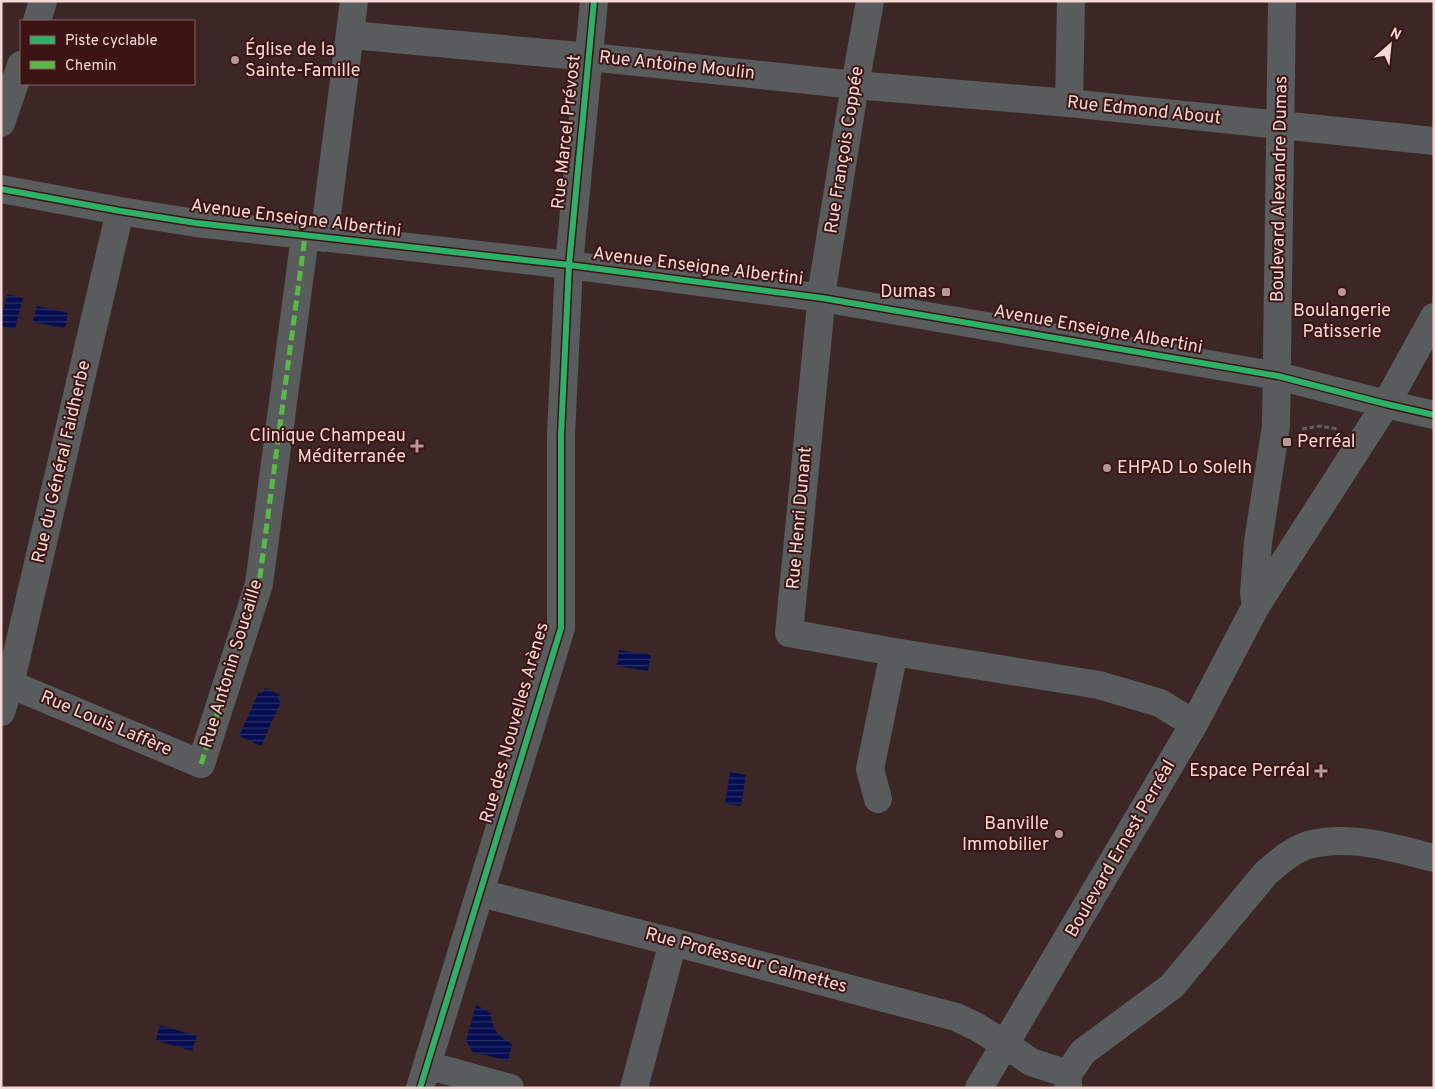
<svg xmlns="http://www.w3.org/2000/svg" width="1435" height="1089" font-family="Overpass,sans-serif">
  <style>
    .water { fill: url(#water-rules) }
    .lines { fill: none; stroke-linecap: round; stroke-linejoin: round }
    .path { stroke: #635d5e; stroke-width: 3; stroke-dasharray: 5 2.5; stroke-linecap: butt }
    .minor { stroke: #595c5c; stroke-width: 28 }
    .quiet { stroke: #58b947; stroke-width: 5; stroke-dasharray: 10 5; stroke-linecap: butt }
    .cycleway-casing { stroke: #3b1413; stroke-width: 9 }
    .cycleway { stroke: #2db169; stroke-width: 6 }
    .poi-dot { fill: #b49a98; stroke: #3b1413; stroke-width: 2 }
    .labels { text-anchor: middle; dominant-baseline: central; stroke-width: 4; stroke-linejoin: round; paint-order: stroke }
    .poi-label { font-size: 18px; fill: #f4d8d5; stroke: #3b1413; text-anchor: end }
    .street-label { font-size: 18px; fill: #f4d8d5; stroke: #3b1413 }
  </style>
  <defs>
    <pattern id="water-rules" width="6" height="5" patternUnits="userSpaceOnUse" patternTransform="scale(1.25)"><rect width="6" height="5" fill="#050e51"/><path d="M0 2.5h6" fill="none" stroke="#2a3069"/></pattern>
  </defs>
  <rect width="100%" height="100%" fill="#3d2726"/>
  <path class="water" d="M 7,294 L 23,298 L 15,329 L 1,326 L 1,320 Z
    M 37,306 L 68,313 L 65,328 L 33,322 Z
    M 619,650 L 651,655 L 648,671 L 617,666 Z
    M 265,688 L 280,695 L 278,700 L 281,702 L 261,746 L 239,736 L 259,692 L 262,693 Z
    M 730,772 L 746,775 L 741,806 L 725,804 Z
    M 476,1005 L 491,1013 C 492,1030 498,1036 512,1044 L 508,1061 L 473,1052 L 466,1041 Z
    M 160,1025 L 197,1036 L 192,1051 L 156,1040 Z"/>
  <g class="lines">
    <path class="path" d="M 1302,429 L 1320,426 L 1338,429"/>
    <path class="minor" d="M 870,1 L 855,85 L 823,283 L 789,633 L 894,652 L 1099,685 L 1160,703 L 1194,724
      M 37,21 L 43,1
      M 351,35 L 590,57 L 855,85 L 1069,103 L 1434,141
      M 1069,103 L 1071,1
      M 1,123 L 21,65
      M 1,189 L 120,211 L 196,223 L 569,265 L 822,298 L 1278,376 L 1386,404 L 1434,415
      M 324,238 L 354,1
      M 1256,606 L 1254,593 L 1258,542 L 1276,426 L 1282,1
      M 10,684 L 201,764 L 259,584 L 305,236
      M 1,712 L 10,684 L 120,211
      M 878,799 L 870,769 L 894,652
      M 480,893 L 673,942 L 956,1017 L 977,1027 L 1006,1045 L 1031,1062 L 1068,1074
      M 427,1065 L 510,1088
      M 420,1088 L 561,628 L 561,435 L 569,265 L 594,1
      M 634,1088 L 673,942
      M 979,1088 L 1194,724 L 1256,606 L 1386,404 L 1434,317
      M 1068,1088 L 1068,1074 L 1083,1052 L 1172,986 L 1266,873 C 1278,863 1292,850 1308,845 C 1351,834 1393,848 1434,858"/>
    <path class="quiet" d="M 201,764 L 259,584 L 305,236"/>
    <defs>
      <path id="cycleway" d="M 1,189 L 120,211 L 196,223 L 569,265 L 822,298 L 1278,376 L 1386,404 L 1434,415
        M 420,1088 L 561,628 L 561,435 L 569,265 L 594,1"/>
    </defs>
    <use href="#cycleway" class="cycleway-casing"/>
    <use href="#cycleway" class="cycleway"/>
  </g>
  <g class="poi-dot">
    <circle cx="235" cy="60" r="5"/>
    <rect x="941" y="287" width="10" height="10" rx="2.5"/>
    <circle cx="1342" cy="292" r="5"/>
    <rect x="1282" y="437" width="10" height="10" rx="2.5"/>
    <path d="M414.5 438.5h5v5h5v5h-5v5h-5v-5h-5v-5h5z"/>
    <circle cx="1107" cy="468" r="5"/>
    <path d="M1318.5 763.5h5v5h5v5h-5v5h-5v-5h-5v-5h5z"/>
    <circle cx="1059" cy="834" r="5"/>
  </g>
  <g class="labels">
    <g class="poi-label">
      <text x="245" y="50" text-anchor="start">Église de la<tspan x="245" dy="21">Sainte-Famille</tspan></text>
      <text x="936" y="292">Dumas</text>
      <text x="1342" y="311" text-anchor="middle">Boulangerie<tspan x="1342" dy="21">Patisserie</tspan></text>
      <text x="406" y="436">Clinique Champeau<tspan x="406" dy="21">Méditerranée</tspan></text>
      <text x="1297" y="442" text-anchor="start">Perréal</text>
      <text x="1117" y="468" text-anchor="start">EHPAD Lo Solelh</text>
      <text x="1310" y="771">Espace Perréal</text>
      <text x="1049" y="824">Banville<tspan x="1049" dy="21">Immobilier</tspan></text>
    </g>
    <g class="street-label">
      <text transform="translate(677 66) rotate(6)">Rue Antoine Moulin</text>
      <text transform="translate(1144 111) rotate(6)">Rue Edmond About</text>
      <text transform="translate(567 132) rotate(-84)">Rue Marcel Prévost</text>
      <text transform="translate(845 150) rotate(-81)">Rue François Coppée</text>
      <text transform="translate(1280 189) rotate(-89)">Boulevard Alexandre Dumas</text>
      <text transform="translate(296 219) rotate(7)">Avenue Enseigne Albertini</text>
      <text transform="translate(698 267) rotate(7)">Avenue Enseigne Albertini</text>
      <text transform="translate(1098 330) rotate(10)">Avenue Enseigne Albertini</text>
      <text transform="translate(62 462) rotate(-77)">Rue du Général Faidherbe</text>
      <text transform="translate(800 518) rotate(-85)">Rue Henri Dunant</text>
      <text transform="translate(232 664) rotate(-73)">Rue Antonin Soucaille</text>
      <text transform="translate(515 723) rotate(-74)">Rue des Nouvelles Arènes</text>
      <text transform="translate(106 724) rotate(23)">Rue Louis Laffère</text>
      <text transform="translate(1121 849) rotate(-60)">Boulevard Ernest Perréal</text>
      <text transform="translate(746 961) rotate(15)">Rue Professeur Calmettes</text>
    </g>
  </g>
  <rect width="1435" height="1089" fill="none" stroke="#f4d8d5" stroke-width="5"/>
  <rect x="20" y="20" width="175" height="65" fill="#3b1413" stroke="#856261"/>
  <rect x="30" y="36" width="25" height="8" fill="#2db169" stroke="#856261"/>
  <text x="65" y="45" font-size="15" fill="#f4d8d5">Piste cyclable</text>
  <rect x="30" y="61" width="25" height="8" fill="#58b947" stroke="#856261"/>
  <text x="65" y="70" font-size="15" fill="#f4d8d5">Chemin</text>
  <g transform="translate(1390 45) rotate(27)" stroke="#3b1413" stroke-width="4" paint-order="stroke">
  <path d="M0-4L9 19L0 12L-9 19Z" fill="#f4d8d5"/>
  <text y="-8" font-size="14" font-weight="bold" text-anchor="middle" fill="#f4d8d5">N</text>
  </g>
</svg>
